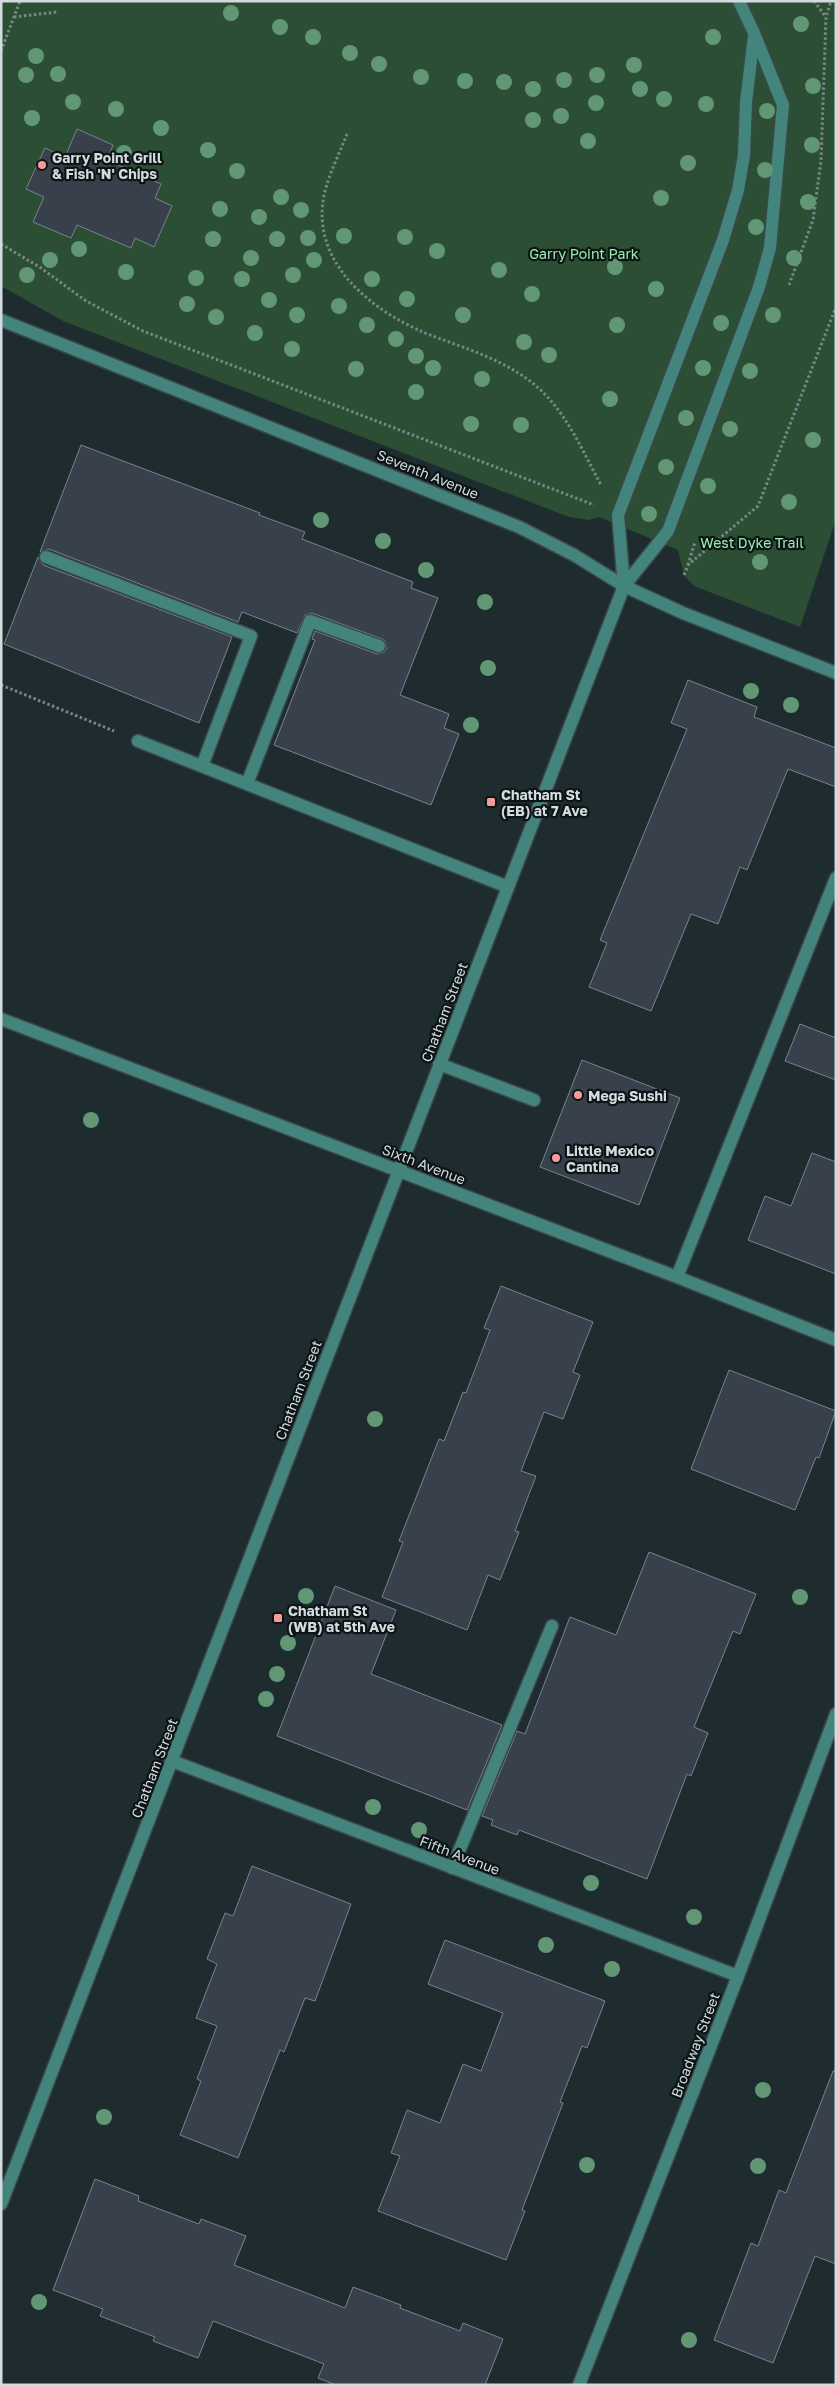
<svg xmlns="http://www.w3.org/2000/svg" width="837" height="2386" font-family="'Golos Text',sans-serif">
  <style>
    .green { fill: #2c4e34 }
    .building { fill: #38414b; stroke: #78838e }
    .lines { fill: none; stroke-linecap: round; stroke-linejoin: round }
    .minor-casing { stroke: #3b484c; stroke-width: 15 }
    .path { stroke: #798588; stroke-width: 3; stroke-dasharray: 2.5 2.5; stroke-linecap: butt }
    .minor { stroke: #43857c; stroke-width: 12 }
    .tree { fill: #629775 }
    .poi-dot { fill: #f59b9a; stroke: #0d1415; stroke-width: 2 }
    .labels { text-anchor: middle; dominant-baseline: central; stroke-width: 4.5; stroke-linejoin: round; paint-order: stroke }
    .poi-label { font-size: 14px; font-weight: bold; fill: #d2dbde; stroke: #0d1415; text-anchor: start }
    .park-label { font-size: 14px; fill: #99efad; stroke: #0d1415 }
    .street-label { font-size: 14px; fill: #d2dbde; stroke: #0d1415 }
  </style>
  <rect width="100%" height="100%" fill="#1e2c30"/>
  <path class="green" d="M 1,1 L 836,1 L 836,519 L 800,627 L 694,586 L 684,575 L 678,550 L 599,517 L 588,520 L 569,517 L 63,321 L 1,286 Z"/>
  <path class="building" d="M 77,129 L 113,145 L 107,160 L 161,184 L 155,198 L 172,206 L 154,247 L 135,238 L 131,248 L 77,225 L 71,238 L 33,222 L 44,197 L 26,189 L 45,148 L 65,157 Z
    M 81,445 L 260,513 L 259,515 L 305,532 L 302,539 L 413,582 L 411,588 L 438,598 L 400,695 L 449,714 L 444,728 L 459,734 L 431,805 L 274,745 L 315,640 L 312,639 L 315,631 L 377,654 L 384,652 L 387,648 L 385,641 L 382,639 L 312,613 L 305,615 L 297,633 L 242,612 L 238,622 L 49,549 L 40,552 Z
    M 38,557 L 43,565 L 232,637 L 199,723 L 4,644 Z
    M 688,680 L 757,707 L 754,717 L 836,748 L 836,787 L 788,769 L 747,870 L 740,867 L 718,924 L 691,914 L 651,1011 L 589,987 L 607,943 L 600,940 L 687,729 L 671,723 Z
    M 800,1024 L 836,1038 L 836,1080 L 785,1061 Z
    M 582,1060 L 680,1098 L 639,1205 L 540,1167 Z
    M 812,1153 L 836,1162 L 836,1274 L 748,1240 L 765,1196 L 791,1206 Z
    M 501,1286 L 593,1322 L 573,1372 L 580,1375 L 563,1419 L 544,1412 L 521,1471 L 536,1476 L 515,1531 L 519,1532 L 500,1580 L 488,1575 L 467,1630 L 382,1597 L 403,1542 L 399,1541 L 439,1439 L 444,1441 L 463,1392 L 466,1393 L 490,1330 L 484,1328 Z
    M 729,1370 L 836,1411 L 819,1458 L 816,1457 L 795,1510 L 691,1469 Z
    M 649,1552 L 756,1594 L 740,1634 L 733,1631 L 694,1727 L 708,1733 L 691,1776 L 687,1774 L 647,1879 L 519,1830 L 517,1835 L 491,1825 L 493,1820 L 482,1816 L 517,1731 L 525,1734 L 570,1617 L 616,1635 Z
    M 335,1586 L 396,1610 L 371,1674 L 502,1725 L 467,1810 L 277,1736 Z
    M 252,1866 L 351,1904 L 315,2001 L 305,1998 L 284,2052 L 280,2050 L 238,2158 L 180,2135 L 201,2081 L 197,2079 L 217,2026 L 196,2018 L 217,1964 L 207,1959 L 225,1913 L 233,1916 Z
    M 445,1940 L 605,2001 L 587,2048 L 582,2046 L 560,2102 L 563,2103 L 522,2210 L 525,2211 L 506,2260 L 378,2211 L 400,2156 L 391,2153 L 407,2110 L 440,2123 L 463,2064 L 481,2071 L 503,2013 L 428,1984 Z
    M 833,2071 L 836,2071 L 836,2264 L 815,2256 L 773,2363 L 714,2340 L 751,2243 L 758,2246 L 779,2190 L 786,2193 Z
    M 95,2179 L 139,2196 L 138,2201 L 199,2224 L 201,2219 L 246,2236 L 234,2265 L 345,2308 L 353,2287 L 401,2305 L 400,2308 L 460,2331 L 463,2323 L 503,2339 L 485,2385 L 336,2385 L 318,2378 L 324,2364 L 213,2321 L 198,2358 L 153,2341 L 155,2337 L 100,2316 L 103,2309 L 53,2290 Z"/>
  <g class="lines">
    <defs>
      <path id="minor" d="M 1,320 L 519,527 L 574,555 L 624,586 L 683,613 L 836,673
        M 46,557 L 251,636 L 202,766
        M 624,586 L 618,515 L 723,240 L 738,190 L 744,155 L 746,102 L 754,36
        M 138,741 L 508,887
        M 247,784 L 310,621 L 379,646
        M 1,1019 L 677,1277 L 836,1340
        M 439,1064 L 534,1100
        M 677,1277 L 836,878
        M 172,1761 L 738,1976
        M 452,1868 L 552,1626
        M 1,2204 L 624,586 L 668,531 L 759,287 L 770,248 L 783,105 L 754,33 L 739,1
        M 579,2385 L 738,1976 L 836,1714"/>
    </defs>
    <use href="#minor" class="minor-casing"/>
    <path class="path" d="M 814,1 L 826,17
      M 14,17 L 57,12
      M 1,51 L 20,1
      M 347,134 C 340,152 330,172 325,191 C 308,260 369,309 425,333 C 463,348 502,358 535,385 C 566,411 582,450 601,485
      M 1,244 L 41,268 L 86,301 L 143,331 L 594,505
      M 789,285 L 813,220 L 821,161 L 826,17 L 831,1
      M 688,565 L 695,542
      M 684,575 L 688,565 L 758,506 L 836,307
      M 1,685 L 114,731"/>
    <use href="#minor" class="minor"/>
  </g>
  <g class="tree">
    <circle cx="231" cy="13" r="8"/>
    <circle cx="801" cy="24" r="8"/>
    <circle cx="280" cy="27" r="8"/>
    <circle cx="313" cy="37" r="8"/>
    <circle cx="713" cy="37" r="8"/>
    <circle cx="350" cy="53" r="8"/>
    <circle cx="36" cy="56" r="8"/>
    <circle cx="379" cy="64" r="8"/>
    <circle cx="634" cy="65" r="8"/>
    <circle cx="58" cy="74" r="8"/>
    <circle cx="26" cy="75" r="8"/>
    <circle cx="597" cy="75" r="8"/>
    <circle cx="421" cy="77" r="8"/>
    <circle cx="564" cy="80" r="8"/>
    <circle cx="465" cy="81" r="8"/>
    <circle cx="504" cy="82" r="8"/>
    <circle cx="813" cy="86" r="8"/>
    <circle cx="533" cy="89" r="8"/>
    <circle cx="640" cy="89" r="8"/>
    <circle cx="664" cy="99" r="8"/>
    <circle cx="73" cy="102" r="8"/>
    <circle cx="596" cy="103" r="8"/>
    <circle cx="706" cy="104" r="8"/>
    <circle cx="116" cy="109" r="8"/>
    <circle cx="767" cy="111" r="8"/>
    <circle cx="561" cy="116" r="8"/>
    <circle cx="32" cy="118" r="8"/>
    <circle cx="533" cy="120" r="8"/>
    <circle cx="161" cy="128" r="8"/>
    <circle cx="588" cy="141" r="8"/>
    <circle cx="812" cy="145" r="8"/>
    <circle cx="208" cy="150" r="8"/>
    <circle cx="124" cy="153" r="8"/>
    <circle cx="688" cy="163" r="8"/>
    <circle cx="765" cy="170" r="8"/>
    <circle cx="237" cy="171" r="8"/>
    <circle cx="281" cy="197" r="8"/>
    <circle cx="661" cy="198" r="8"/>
    <circle cx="808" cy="202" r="8"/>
    <circle cx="220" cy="209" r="8"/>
    <circle cx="301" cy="210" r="8"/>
    <circle cx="259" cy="217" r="8"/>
    <circle cx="756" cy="227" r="8"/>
    <circle cx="344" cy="236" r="8"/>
    <circle cx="405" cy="237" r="8"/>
    <circle cx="308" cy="238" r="8"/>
    <circle cx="213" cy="239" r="8"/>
    <circle cx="277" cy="239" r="8"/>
    <circle cx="79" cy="249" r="8"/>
    <circle cx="437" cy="251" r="8"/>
    <circle cx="251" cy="258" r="8"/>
    <circle cx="794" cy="258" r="8"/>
    <circle cx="50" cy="260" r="8"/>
    <circle cx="314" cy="260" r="8"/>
    <circle cx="615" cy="267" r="8"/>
    <circle cx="499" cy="270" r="8"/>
    <circle cx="126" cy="272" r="8"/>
    <circle cx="27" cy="275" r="8"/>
    <circle cx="293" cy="275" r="8"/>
    <circle cx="196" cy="278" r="8"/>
    <circle cx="242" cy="279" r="8"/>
    <circle cx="372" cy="279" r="8"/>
    <circle cx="656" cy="289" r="8"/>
    <circle cx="532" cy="294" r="8"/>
    <circle cx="407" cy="299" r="8"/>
    <circle cx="269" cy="300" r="8"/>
    <circle cx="187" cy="304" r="8"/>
    <circle cx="339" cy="306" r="8"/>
    <circle cx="297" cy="315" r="8"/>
    <circle cx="463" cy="315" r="8"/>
    <circle cx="773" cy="315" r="8"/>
    <circle cx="216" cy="317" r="8"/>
    <circle cx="721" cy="323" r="8"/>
    <circle cx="367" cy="325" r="8"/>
    <circle cx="617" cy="325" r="8"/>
    <circle cx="255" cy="333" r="8"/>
    <circle cx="396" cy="339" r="8"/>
    <circle cx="524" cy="342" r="8"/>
    <circle cx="292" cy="349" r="8"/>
    <circle cx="549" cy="355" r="8"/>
    <circle cx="416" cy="356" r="8"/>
    <circle cx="433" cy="368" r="8"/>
    <circle cx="703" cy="368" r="8"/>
    <circle cx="356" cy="369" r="8"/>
    <circle cx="750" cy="371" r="8"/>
    <circle cx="482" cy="379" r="8"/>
    <circle cx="416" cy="392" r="8"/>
    <circle cx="610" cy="399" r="8"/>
    <circle cx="686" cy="418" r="8"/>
    <circle cx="471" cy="424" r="8"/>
    <circle cx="521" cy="425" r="8"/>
    <circle cx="730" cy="429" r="8"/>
    <circle cx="813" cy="440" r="8"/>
    <circle cx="666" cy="467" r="8"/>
    <circle cx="708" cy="486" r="8"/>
    <circle cx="789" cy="502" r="8"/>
    <circle cx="649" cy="514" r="8"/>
    <circle cx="321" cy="520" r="8"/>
    <circle cx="383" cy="541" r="8"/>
    <circle cx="760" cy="562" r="8"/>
    <circle cx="426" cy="570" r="8"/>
    <circle cx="485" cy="602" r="8"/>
    <circle cx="488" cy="668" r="8"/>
    <circle cx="751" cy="691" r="8"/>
    <circle cx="791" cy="705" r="8"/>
    <circle cx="471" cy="725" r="8"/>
    <circle cx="91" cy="1120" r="8"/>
    <circle cx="375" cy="1419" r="8"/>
    <circle cx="306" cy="1596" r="8"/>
    <circle cx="800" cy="1597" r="8"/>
    <circle cx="288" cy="1643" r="8"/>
    <circle cx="277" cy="1674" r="8"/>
    <circle cx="266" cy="1699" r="8"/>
    <circle cx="373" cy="1807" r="8"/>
    <circle cx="419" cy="1830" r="8"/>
    <circle cx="591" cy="1883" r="8"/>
    <circle cx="694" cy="1917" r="8"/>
    <circle cx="546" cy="1945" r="8"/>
    <circle cx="612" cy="1969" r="8"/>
    <circle cx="763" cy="2090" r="8"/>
    <circle cx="104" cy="2117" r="8"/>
    <circle cx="587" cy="2165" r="8"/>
    <circle cx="758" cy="2166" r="8"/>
    <circle cx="39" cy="2302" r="8"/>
    <circle cx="689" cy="2340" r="8"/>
  </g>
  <g class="poi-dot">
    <circle cx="42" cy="165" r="5"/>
    <rect x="486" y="797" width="10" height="10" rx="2.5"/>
    <circle cx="578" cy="1095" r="5"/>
    <circle cx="556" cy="1158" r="5"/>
    <rect x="273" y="1613" width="10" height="10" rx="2.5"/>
  </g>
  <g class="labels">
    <g class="poi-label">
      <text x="52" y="157">Garry Point Grill<tspan x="52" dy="16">&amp; Fish 'N' Chips</tspan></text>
      <text x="501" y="794">Chatham St<tspan x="501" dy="16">(EB) at 7 Ave</tspan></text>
      <text x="588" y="1095">Mega Sushi</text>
      <text x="566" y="1150">Little Mexico<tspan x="566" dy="16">Cantina</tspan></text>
      <text x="288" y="1610">Chatham St<tspan x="288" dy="16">(WB) at 5th Ave</tspan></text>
    </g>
    <g class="park-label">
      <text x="584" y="253">Garry Point Park</text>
      <text x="752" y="542">West Dyke Trail</text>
    </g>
    <g class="street-label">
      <text transform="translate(428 474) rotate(22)">Seventh Avenue</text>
      <text transform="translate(444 1012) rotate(-69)">Chatham Street</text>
      <text transform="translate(424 1164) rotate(21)">Sixth Avenue</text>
      <text transform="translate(298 1390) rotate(-69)">Chatham Street</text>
      <text transform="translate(154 1768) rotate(-69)">Chatham Street</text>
      <text transform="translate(460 1855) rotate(21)">Fifth Avenue</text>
      <text transform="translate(695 2045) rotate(-69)">Broadway Street</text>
    </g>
  </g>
  <rect width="837" height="2386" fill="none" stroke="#d2dbde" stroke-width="5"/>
</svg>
